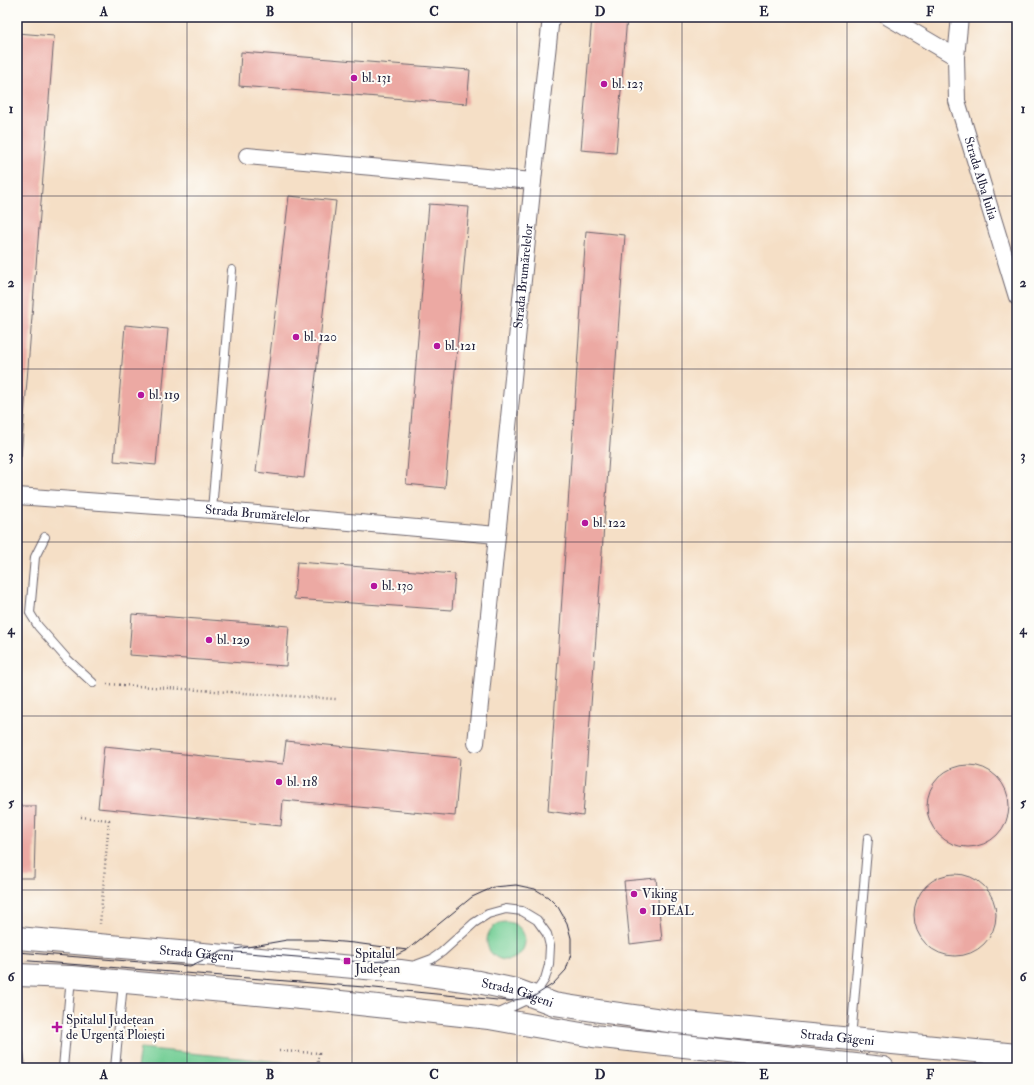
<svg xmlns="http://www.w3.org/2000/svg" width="1034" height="1085" font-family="'IM FELL Double Pica',serif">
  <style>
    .green { fill: #73ce95; stroke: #4a7868 }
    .building { fill: #eca9a3 }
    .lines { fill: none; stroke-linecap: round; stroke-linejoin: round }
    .service-casing { stroke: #6c646c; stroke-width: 10 }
    .minor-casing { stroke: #6c646c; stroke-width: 18 }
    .secondary-casing { stroke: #6c646c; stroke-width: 24 }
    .path { stroke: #6c646c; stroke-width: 2.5; stroke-dasharray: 1 3; stroke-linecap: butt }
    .service { stroke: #fff; stroke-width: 8 }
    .minor { stroke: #fff; stroke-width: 16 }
    .secondary { stroke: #fff; stroke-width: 22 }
    .tram { stroke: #22223b; stroke-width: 1 }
    .grid { fill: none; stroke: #22223b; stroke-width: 1; stroke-opacity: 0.55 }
    .poi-dot { fill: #b5179e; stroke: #fdfcf7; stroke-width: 1.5 }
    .labels { text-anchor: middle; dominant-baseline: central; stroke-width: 4; stroke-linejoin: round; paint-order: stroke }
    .poi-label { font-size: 13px; fill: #22223b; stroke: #fdfcf7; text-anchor: start }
    .street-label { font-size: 13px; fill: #22223b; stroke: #fdfcf7 }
    .neatline { fill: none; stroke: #22223b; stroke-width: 1.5 }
    .grid-label { font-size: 13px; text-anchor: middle; font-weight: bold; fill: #22223b }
  </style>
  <rect width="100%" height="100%" fill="#fdfcf7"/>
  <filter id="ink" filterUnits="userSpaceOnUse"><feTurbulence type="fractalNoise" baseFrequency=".025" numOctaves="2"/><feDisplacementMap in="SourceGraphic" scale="8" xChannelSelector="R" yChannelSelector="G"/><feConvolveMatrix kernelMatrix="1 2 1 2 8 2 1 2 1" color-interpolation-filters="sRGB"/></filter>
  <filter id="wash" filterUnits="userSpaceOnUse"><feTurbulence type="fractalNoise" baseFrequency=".012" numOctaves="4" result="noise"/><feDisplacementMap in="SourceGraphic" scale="16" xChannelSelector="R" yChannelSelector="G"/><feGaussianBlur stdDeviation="0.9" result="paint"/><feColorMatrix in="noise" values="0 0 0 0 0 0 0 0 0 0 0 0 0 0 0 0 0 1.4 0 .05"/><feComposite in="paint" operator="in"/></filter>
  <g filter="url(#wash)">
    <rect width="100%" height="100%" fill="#f5dfc6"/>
    <path class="green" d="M487 941a19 19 0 1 1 38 0a19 19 0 1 1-38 0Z
      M 140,1048 L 330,1067 L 334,1068 L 137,1068 Z"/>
    <g id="blocks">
      <path class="building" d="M 592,17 L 627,17 L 616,153 L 581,150 Z
        M 17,33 L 54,36 L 21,457 L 17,456 Z
        M 241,52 L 470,70 L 467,104 L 239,86 Z
        M 289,196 L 336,201 L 304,478 L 256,472 Z
        M 429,204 L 469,207 L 445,488 L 406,484 Z
        M 586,231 L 625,235 L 583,816 L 548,811 Z
        M 125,325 L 168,329 L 156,465 L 114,461 Z
        M 17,538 L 19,538 L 18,549 L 17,549 Z
        M 297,562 L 455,574 L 452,610 L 294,599 Z
        M 132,614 L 289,626 L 286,666 L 129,655 Z
        M 17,714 L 19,714 L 18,734 L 17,734 Z
        M 286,741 L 460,758 L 455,816 L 283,800 L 281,826 L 98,808 L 104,746 L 283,764 Z
        M927 806a41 41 0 1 1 82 0a41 41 0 1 1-82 0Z
        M 17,806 L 36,806 L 34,878 L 17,878 Z
        M914 915a41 41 0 1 1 82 0a41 41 0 1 1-82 0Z
        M 656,878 L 662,940 L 630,944 L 624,881 Z"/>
    </g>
  </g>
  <g filter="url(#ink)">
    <use href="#blocks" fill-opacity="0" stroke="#6c646c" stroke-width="1"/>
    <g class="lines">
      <defs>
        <path id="service" d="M 212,510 L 232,270
          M 45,537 L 35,557 L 30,613 L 38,626 L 67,659 L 93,683
          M 413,966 L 432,959 L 442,952 L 474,923 L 488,914 L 506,909 L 522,911 L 537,920 L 547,934 L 550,946 L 549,965 L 545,979 L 533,997 L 497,1014
          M 17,1035 L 21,1067
          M 851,1039 L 868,838
          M 63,1068 L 71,977
          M 115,1068 L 123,983"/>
        <g id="minor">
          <path d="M 888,17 L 956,57"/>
          <path id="s1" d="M 960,17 L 956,57 L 957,101 L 1017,297"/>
          <path d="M 247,156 L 533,181"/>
          <path id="s2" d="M 17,496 L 212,510 L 497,535"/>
          <path id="s3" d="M 476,743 L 533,181 L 551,17"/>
        </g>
        <g id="secondary">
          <path id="s4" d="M 17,938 L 400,971 L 478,982 L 516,990 L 554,1004 L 599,1011 L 676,1022 L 1017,1055"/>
          <path d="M 17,975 L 71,977 L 322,1000 L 489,1018 L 593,1036 L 883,1068"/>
        </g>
      </defs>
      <use href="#service" class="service-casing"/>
      <use href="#minor" class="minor-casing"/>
      <use href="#secondary" class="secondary-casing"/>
      <path class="path" d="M 107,684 L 336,699
        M 81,817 L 109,820 L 100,924
        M 279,1051 L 319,1053 L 317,1068"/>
      <use href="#service" class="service"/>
      <use href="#minor" class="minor"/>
      <use href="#secondary" class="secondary"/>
      <path class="tram" d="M 236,949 L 287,940 L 318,940 L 354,943 L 407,950
        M 17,952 L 190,966 L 223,951 L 347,961 L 370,962 L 384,961 L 407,950 L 472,897 L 494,887 L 516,885 L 535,889 L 548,897 L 558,907 L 567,923 L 571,938 L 571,954 L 566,970 L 553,984 L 533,997 L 508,1001 L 364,987 L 17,960"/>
    </g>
  </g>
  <path class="grid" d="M 187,17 L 187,1068M 352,17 L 352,1068M 517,17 L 517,1068M 682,17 L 682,1068M 847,17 L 847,1068M 17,196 L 1017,196M 17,369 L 1017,369M 17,542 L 1017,542M 17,716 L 1017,716M 17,890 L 1017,890"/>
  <g class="poi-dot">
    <circle cx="354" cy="78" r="4"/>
    <circle cx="604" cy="84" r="4"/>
    <circle cx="296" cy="337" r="4"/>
    <circle cx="437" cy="346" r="4"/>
    <circle cx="141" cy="395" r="4"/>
    <circle cx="585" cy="523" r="4"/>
    <circle cx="374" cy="586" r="4"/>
    <circle cx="209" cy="640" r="4"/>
    <circle cx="279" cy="782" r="4"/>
    <circle cx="634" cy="894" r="4"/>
    <circle cx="643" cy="911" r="4"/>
    <rect x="343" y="957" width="8" height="8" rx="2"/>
    <path d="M55 1021h4v4h4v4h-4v4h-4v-4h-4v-4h4z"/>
  </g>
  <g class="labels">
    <g class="poi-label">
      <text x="362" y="78">bl. 131</text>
      <text x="612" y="84">bl. 123</text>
      <text x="304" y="337">bl. 120</text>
      <text x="445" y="346">bl. 121</text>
      <text x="149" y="395">bl. 119</text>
      <text x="593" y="523">bl. 122</text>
      <text x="382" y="586">bl. 130</text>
      <text x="217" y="640">bl. 129</text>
      <text x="287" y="782">bl. 118</text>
      <text x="642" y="894">Viking</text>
      <text x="651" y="911">IDEAL</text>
      <text x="355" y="954">Spitalul<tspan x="355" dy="15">Județean</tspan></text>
      <text x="66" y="1020">Spitalul Județean<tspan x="66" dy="15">de Urgență Ploiești</tspan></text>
    </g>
    <g class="street-label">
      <text stroke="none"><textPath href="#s1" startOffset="165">Strada Alba Iulia</textPath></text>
      <text stroke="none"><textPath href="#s3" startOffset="469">Strada Brumărelelor</textPath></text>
      <text stroke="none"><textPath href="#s2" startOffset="241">Strada Brumărelelor</textPath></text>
      <text stroke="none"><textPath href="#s4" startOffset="180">Strada Găgeni</textPath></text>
      <text stroke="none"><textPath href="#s4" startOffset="504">Strada Găgeni</textPath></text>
      <text stroke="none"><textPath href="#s4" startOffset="828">Strada Găgeni</textPath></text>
    </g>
  </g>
  <rect width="1034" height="1085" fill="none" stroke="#fdfcf7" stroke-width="44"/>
  <rect x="22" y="22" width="990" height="1041" class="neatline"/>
  <g class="grid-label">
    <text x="104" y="16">A</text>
    <text x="270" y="16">B</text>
    <text x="434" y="16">C</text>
    <text x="600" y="16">D</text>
    <text x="764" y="16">E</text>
    <text x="930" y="16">F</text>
    <text x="11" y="113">1</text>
    <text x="1023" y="113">1</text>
    <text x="11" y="287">2</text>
    <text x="1023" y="287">2</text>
    <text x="11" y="460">3</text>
    <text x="1023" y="460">3</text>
    <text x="11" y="634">4</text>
    <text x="1023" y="634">4</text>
    <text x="11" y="807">5</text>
    <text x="1023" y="807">5</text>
    <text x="11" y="981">6</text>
    <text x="1023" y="981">6</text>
    <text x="104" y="1079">A</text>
    <text x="270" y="1079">B</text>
    <text x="434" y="1079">C</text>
    <text x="600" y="1079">D</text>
    <text x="764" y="1079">E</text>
    <text x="930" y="1079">F</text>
  </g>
</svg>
